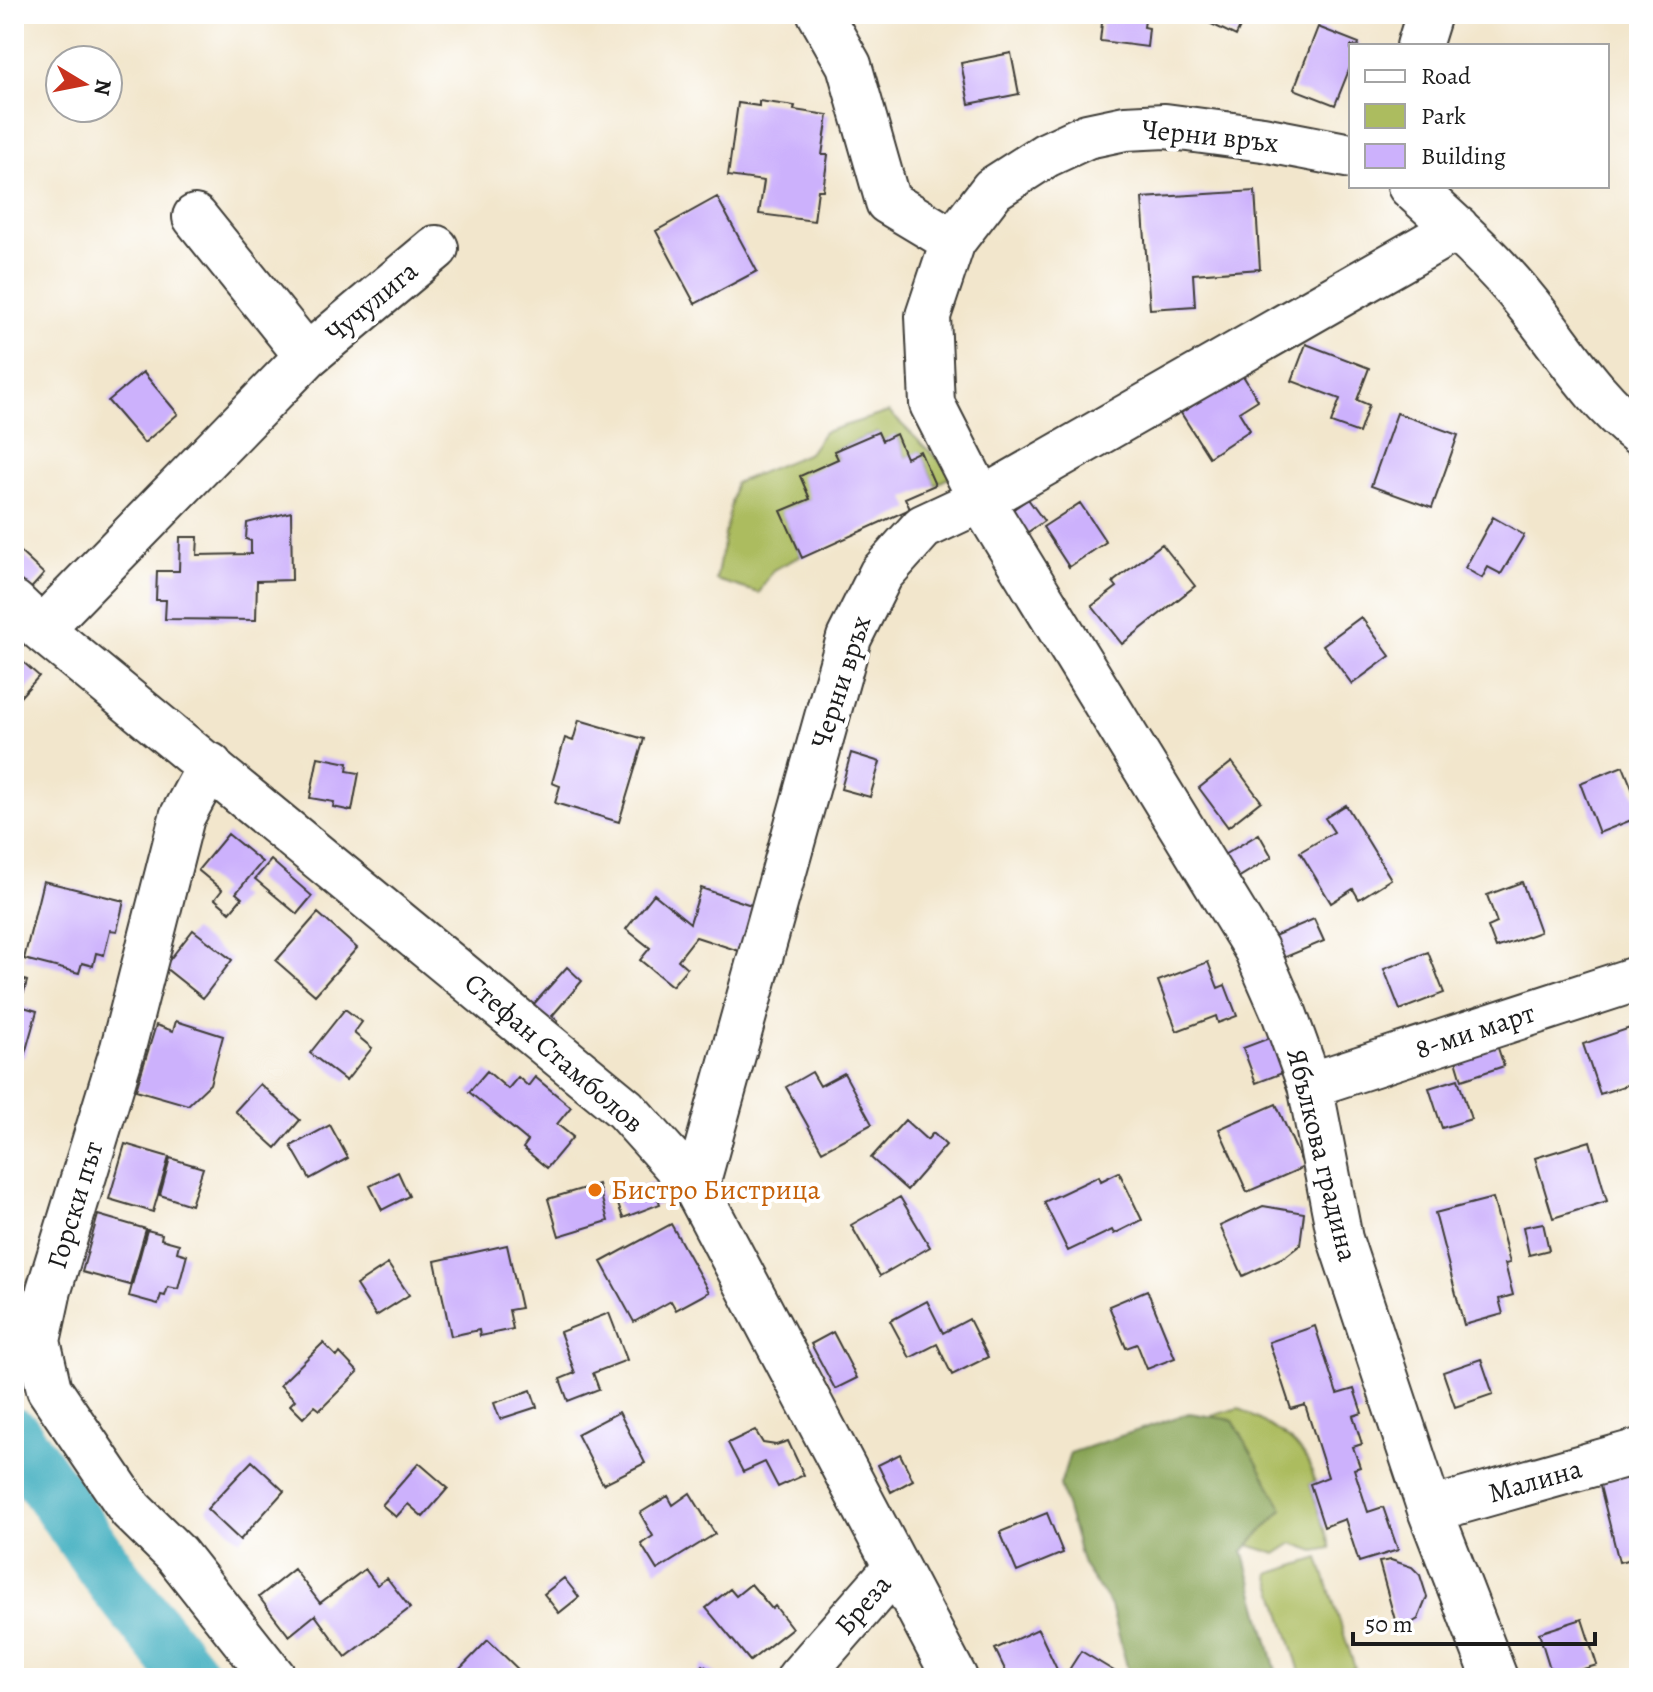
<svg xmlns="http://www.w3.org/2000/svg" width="1653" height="1692" font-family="Alegreya,serif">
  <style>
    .green { fill: #acbc5f; stroke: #646c3e; stroke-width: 2 }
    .forest { fill: #89a456; stroke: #526039; stroke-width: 2 }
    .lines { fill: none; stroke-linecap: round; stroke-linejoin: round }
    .river { stroke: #41aebf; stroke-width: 58 }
    .building { fill: #ccb1fc }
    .minor-casing { stroke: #3c3a36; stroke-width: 48 }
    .minor { stroke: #fff; stroke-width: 44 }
    .food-dot { fill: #e8710a; stroke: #fff; stroke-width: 3 }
    .labels { text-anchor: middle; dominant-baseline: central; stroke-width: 8; stroke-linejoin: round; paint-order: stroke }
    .street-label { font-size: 28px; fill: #1c1c1c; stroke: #fff }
    .food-label { font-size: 28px; fill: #c56008; stroke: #fff; text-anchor: start }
  </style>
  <rect width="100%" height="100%" fill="#fff"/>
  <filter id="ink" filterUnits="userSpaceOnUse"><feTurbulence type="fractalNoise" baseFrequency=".0125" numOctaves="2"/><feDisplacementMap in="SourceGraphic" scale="16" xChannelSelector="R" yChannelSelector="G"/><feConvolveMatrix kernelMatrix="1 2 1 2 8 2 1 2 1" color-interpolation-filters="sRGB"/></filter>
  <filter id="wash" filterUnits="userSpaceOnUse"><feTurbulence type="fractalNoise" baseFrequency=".006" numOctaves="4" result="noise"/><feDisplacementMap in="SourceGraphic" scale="32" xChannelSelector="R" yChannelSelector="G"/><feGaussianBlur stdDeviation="1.8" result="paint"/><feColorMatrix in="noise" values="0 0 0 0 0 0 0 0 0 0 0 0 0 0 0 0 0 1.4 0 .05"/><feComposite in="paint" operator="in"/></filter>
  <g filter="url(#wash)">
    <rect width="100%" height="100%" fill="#f2e6cc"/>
    <path class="green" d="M 889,412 L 954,475 L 935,485 L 920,452 L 906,458 L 897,435 L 882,441 L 877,432 L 834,451 L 838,459 L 810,499 L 782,512 L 801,556 L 773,570 L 759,593 L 716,580 L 735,483 L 809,453 L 824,432 Z
      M 1239,1408 C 1273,1429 1306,1440 1315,1482 L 1310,1484 L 1331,1548 L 1315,1551 L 1293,1543 L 1276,1554 L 1248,1545 L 1283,1509 L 1210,1416 Z
      M 1319,1558 L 1355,1668 L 1324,1678 L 1302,1678 L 1269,1574 Z"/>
    <path class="forest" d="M 1189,1413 L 1233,1420 L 1283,1509 L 1243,1551 L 1278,1678 L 1130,1678 L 1111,1606 L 1083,1565 L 1060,1485 L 1070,1453 Z"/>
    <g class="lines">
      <path class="river" d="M 14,1437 L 116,1583 L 192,1678"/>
    </g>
    <g id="blocks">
      <path class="building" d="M 1103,14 L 1146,14 L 1144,27 L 1149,28 L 1147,47 L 1100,41 Z
        M 1206,14 L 1246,14 L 1236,36 L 1203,20 Z
        M 1318,27 L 1359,43 L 1358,46 L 1351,46 L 1351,65 L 1335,105 L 1294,89 Z
        M 1011,53 L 1019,94 L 969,104 L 961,63 Z
        M 759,101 L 795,106 L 794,110 L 828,115 L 822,155 L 828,155 L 823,190 L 818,190 L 814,221 L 759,214 L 764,181 L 728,176 L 738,103 L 759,106 Z
        M 1255,191 L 1260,269 L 1193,274 L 1195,306 L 1150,309 L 1142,198 Z
        M 717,197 L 757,271 L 695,304 L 656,231 Z
        M 1306,344 L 1369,368 L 1357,400 L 1369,405 L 1359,433 L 1331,423 L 1340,399 L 1292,381 Z
        M 143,372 L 178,414 L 144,443 L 108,401 Z
        M 1242,374 L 1258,400 L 1239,412 L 1250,430 L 1209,457 L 1181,413 Z
        M 1397,413 L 1458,435 L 1432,508 L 1371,486 Z
        M 878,432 L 882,441 L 896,434 L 906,458 L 920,451 L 935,485 L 905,498 L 910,509 L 802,558 L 781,511 L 810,499 L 800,476 L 838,459 L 834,451 Z
        M 1028,499 L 1044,521 L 1021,537 L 1005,515 Z
        M 1080,503 L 1106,542 L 1069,567 L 1043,527 Z
        M 291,512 L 292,580 L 257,581 L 256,620 L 165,619 L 166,600 L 156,600 L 157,571 L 179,571 L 180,537 L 198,537 L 197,555 L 251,554 L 251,541 L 246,539 L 247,523 Z
        M 1493,517 L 1524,535 L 1501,574 L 1488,567 L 1482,578 L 1465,568 Z
        M 1162,544 L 1195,586 L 1122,644 L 1092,606 L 1117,587 L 1113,582 Z
        M 17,549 L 44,574 L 26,594 L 14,584 L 14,552 Z
        M 1361,617 L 1390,656 L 1352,684 L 1323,645 Z
        M 14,654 L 39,676 L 14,704 Z
        M 579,720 L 644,739 L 619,822 L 555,803 L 560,786 L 552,783 L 565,738 L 573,741 Z
        M 851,753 L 880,762 L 870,797 L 841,789 Z
        M 318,757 L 348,763 L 347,771 L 359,773 L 352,811 L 333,807 L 334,802 L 310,798 Z
        M 1232,762 L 1261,801 L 1228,827 L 1199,788 Z
        M 1623,766 L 1639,806 L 1639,817 L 1599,833 L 1580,783 Z
        M 1346,805 L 1391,879 L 1359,899 L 1353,889 L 1331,903 L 1300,852 L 1334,832 L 1325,818 Z
        M 228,834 L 262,862 L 236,893 L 242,898 L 230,912 L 215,899 L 222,890 L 198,870 Z
        M 1259,834 L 1272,857 L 1236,879 L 1222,856 Z
        M 271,860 L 312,896 L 297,914 L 255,879 Z
        M 43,881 L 124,901 L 117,931 L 110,930 L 104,955 L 96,953 L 93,966 L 82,963 L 79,973 L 24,959 Z
        M 1522,882 L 1540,932 L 1496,948 L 1488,927 L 1497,923 L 1487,895 Z
        M 701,888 L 754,906 L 739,951 L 696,937 L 678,960 L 687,968 L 672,986 L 640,960 L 650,948 L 626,929 L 654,894 L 690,923 Z
        M 318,913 L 357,948 L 315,995 L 276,961 Z
        M 1314,919 L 1324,941 L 1276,961 L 1267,939 Z
        M 193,930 L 232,960 L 203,998 L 164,967 Z
        M 1428,952 L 1444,993 L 1400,1010 L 1384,969 Z
        M 1208,962 L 1218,988 L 1225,985 L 1237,1016 L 1218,1023 L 1216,1016 L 1177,1031 L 1158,981 Z
        M 567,967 L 582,981 L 552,1016 L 558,1021 L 554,1026 L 532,1006 Z
        M 14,977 L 27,981 L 24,992 L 20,991 L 17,1005 L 37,1011 L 24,1057 L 14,1055 Z
        M 345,1009 L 362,1022 L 354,1033 L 372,1048 L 346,1081 L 310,1053 Z
        M 176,1021 L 223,1036 L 210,1084 L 188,1105 L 136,1090 L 156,1025 L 173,1031 Z
        M 1630,1028 L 1639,1053 L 1639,1081 L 1600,1094 L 1583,1044 Z
        M 1494,1036 L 1504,1066 L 1462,1080 L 1453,1050 Z
        M 1272,1037 L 1285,1072 L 1256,1083 L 1243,1048 Z
        M 487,1071 L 508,1089 L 518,1077 L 528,1086 L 535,1077 L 571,1107 L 557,1124 L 573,1137 L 547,1168 L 523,1148 L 528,1141 L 469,1092 Z
        M 812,1072 L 820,1086 L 844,1073 L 872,1124 L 822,1151 L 786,1087 Z
        M 1458,1079 L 1471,1119 L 1442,1128 L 1429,1088 Z
        M 260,1084 L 300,1120 L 276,1148 L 235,1111 Z
        M 1276,1104 L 1304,1167 L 1247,1192 L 1219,1129 Z
        M 905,1120 L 927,1140 L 933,1133 L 946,1145 L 907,1190 L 871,1158 Z
        M 330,1125 L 348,1158 L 310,1179 L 291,1146 Z
        M 1590,1141 L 1607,1201 L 1553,1218 L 1535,1158 Z
        M 125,1144 L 169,1157 L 153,1212 L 109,1199 Z
        M 170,1158 L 203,1168 L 191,1205 L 160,1195 Z
        M 398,1172 L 409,1196 L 382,1210 L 370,1186 Z
        M 1119,1172 L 1142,1220 L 1114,1234 L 1112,1230 L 1068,1251 L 1044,1202 L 1099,1176 L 1101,1181 Z
        M 652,1182 L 660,1204 L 623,1218 L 615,1196 Z
        M 598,1184 L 608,1221 L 559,1236 L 548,1199 Z
        M 900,1197 L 930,1247 L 880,1276 L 851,1225 Z
        M 1493,1198 L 1510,1263 L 1505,1264 L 1513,1295 L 1499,1299 L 1503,1314 L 1464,1325 L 1435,1213 Z
        M 1263,1206 L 1304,1213 L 1300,1245 L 1286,1256 L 1243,1276 L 1220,1226 Z
        M 98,1215 L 146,1229 L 130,1285 L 82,1272 Z
        M 1543,1223 L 1549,1250 L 1529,1255 L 1523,1227 Z
        M 671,1224 L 709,1292 L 676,1310 L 671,1301 L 634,1322 L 601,1262 Z
        M 147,1230 L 162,1234 L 161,1239 L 179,1244 L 177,1252 L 187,1255 L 178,1289 L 168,1287 L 165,1296 L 161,1295 L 158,1304 L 129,1296 Z
        M 507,1245 L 521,1308 L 509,1310 L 513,1329 L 480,1336 L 479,1330 L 451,1336 L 435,1261 Z
        M 388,1264 L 409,1295 L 376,1316 L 356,1285 Z
        M 1147,1290 L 1175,1358 L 1147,1369 L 1137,1344 L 1126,1348 L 1109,1306 Z
        M 927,1301 L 943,1333 L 969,1319 L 988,1357 L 952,1375 L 937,1344 L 910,1358 L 890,1321 Z
        M 609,1313 L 627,1360 L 593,1373 L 599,1389 L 568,1401 L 560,1379 L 575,1373 L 560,1332 Z
        M 1315,1326 L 1337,1394 L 1354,1389 L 1362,1413 L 1353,1416 L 1362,1444 L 1353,1447 L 1360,1467 L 1354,1469 L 1368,1512 L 1383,1507 L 1398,1550 L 1359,1562 L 1345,1519 L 1324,1527 L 1310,1484 L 1328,1477 L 1305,1405 L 1291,1409 L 1269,1342 Z
        M 833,1332 L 857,1378 L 835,1389 L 811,1344 Z
        M 323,1343 L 337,1357 L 340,1353 L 358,1372 L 320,1410 L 315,1406 L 303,1418 L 290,1405 L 295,1400 L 280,1385 Z
        M 1481,1359 L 1493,1394 L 1455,1407 L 1443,1372 Z
        M 531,1390 L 537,1407 L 500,1419 L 494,1403 Z
        M 619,1412 L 645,1463 L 603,1484 L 577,1434 Z
        M 755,1430 L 763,1443 L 776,1445 L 788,1441 L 804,1475 L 778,1487 L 765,1462 L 743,1472 L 728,1443 Z
        M 900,1454 L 913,1480 L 891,1492 L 878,1465 Z
        M 252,1461 L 284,1491 L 240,1540 L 207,1509 Z
        M 419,1463 L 448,1488 L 423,1517 L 408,1504 L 396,1517 L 382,1505 Z
        M 1639,1472 L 1639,1557 L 1619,1562 L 1599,1482 Z
        M 690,1493 L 715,1534 L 657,1570 L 641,1544 L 653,1536 L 640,1513 L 668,1496 L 673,1505 Z
        M 1047,1513 L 1063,1553 L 1017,1572 L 1000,1532 Z
        M 1391,1560 L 1412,1567 L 1420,1575 L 1427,1597 L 1418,1619 L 1398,1631 L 1379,1562 Z
        M 294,1569 L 320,1603 L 365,1569 L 377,1585 L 387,1578 L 410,1608 L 346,1657 L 315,1615 L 289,1636 L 259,1597 Z
        M 564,1578 L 579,1597 L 559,1613 L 544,1594 Z
        M 751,1584 L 772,1609 L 775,1606 L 792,1628 L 750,1661 L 706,1608 L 730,1589 L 736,1596 Z
        M 1582,1619 L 1597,1665 L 1553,1678 L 1539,1633 Z
        M 1038,1629 L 1061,1678 L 1009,1678 L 995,1649 Z
        M 488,1640 L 527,1678 L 451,1678 Z
        M 1081,1651 L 1114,1671 L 1110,1678 L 1065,1676 Z
        M 703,1665 L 723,1678 L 694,1678 Z"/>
    </g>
  </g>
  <g filter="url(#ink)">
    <use href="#blocks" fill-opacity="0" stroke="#3c3a36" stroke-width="2"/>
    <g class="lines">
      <defs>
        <path id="minor" d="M 820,14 L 849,65 L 888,202 L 953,241
          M 1419,46 L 1429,14
          M 1410,186 C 1451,223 1493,260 1527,303 C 1563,347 1593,399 1639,433
          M 1457,228 L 981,500 L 1256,949 L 1284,1013 L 1310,1085 L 1340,1239 L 1430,1510 L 1495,1678
          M 307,356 L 436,248
          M 14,603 L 41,629 L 625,1109 L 696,1188 L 955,1678
          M 41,629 L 307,356 L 195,217
          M 210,765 L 182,817 L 123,1048 L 49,1290 L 38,1341 L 49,1389 L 131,1510 L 176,1554 L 274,1678
          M 1310,1085 L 1639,978
          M 696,1188 L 849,638 L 881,574 L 923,527 L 981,500 L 932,404 L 928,316 L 953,241 L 993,189 L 1046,155 L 1087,136 L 1125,128 L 1165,126 L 1263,139 L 1351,156
          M 1430,1510 L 1639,1451
          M 799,1678 L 896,1567"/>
      </defs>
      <use href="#minor" class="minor-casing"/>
      <use href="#minor" class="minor"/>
    </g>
  </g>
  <circle class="food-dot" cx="595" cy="1190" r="8"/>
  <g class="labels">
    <g class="street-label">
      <text transform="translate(1210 136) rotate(6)">Черни връх</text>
      <text transform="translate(372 302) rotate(-40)">Чучулига</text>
      <text transform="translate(841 682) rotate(-72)">Черни връх</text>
      <text transform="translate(1475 1031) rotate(-18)">8-ми март</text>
      <text transform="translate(554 1053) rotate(41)">Стефан Стамболов</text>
      <text transform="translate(1322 1155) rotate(76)">Ябълкова градина</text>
      <text transform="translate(75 1205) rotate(-73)">Горски път</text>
      <text transform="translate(1535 1481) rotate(-16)">Малина</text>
      <text transform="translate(863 1605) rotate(-49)">Бреза</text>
    </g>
    <g class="food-label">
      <text x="611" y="1190">Бистро Бистрица</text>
    </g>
  </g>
  <rect width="1653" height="1692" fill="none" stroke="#fff" stroke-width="48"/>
  <rect x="1349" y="44" width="260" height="144" fill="#ffffff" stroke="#a4a4a4" stroke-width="2"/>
  <rect x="1365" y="70" width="40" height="12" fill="#ffffff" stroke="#a4a4a4" stroke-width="2"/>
  <text x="1421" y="84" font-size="24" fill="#1c1c1c">Road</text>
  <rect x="1365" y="104" width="40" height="24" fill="#acbc5f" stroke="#a4a4a4" stroke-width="2"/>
  <text x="1421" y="124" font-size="24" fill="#1c1c1c">Park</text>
  <rect x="1365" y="144" width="40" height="24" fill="#ccb1fc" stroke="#a4a4a4" stroke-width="2"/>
  <text x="1421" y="164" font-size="24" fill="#1c1c1c">Building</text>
  <g transform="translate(84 84) rotate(100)"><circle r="38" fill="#ffffff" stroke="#a4a4a4" stroke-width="2"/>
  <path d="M0-6L14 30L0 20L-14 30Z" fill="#c8321e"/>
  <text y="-12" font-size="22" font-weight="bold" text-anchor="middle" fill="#1c1c1c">N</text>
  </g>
  <path d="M1353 1632v12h242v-12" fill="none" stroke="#1c1c1c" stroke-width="4"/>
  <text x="1365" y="1632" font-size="24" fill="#1c1c1c" stroke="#ffffff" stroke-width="6" paint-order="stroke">50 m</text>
</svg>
